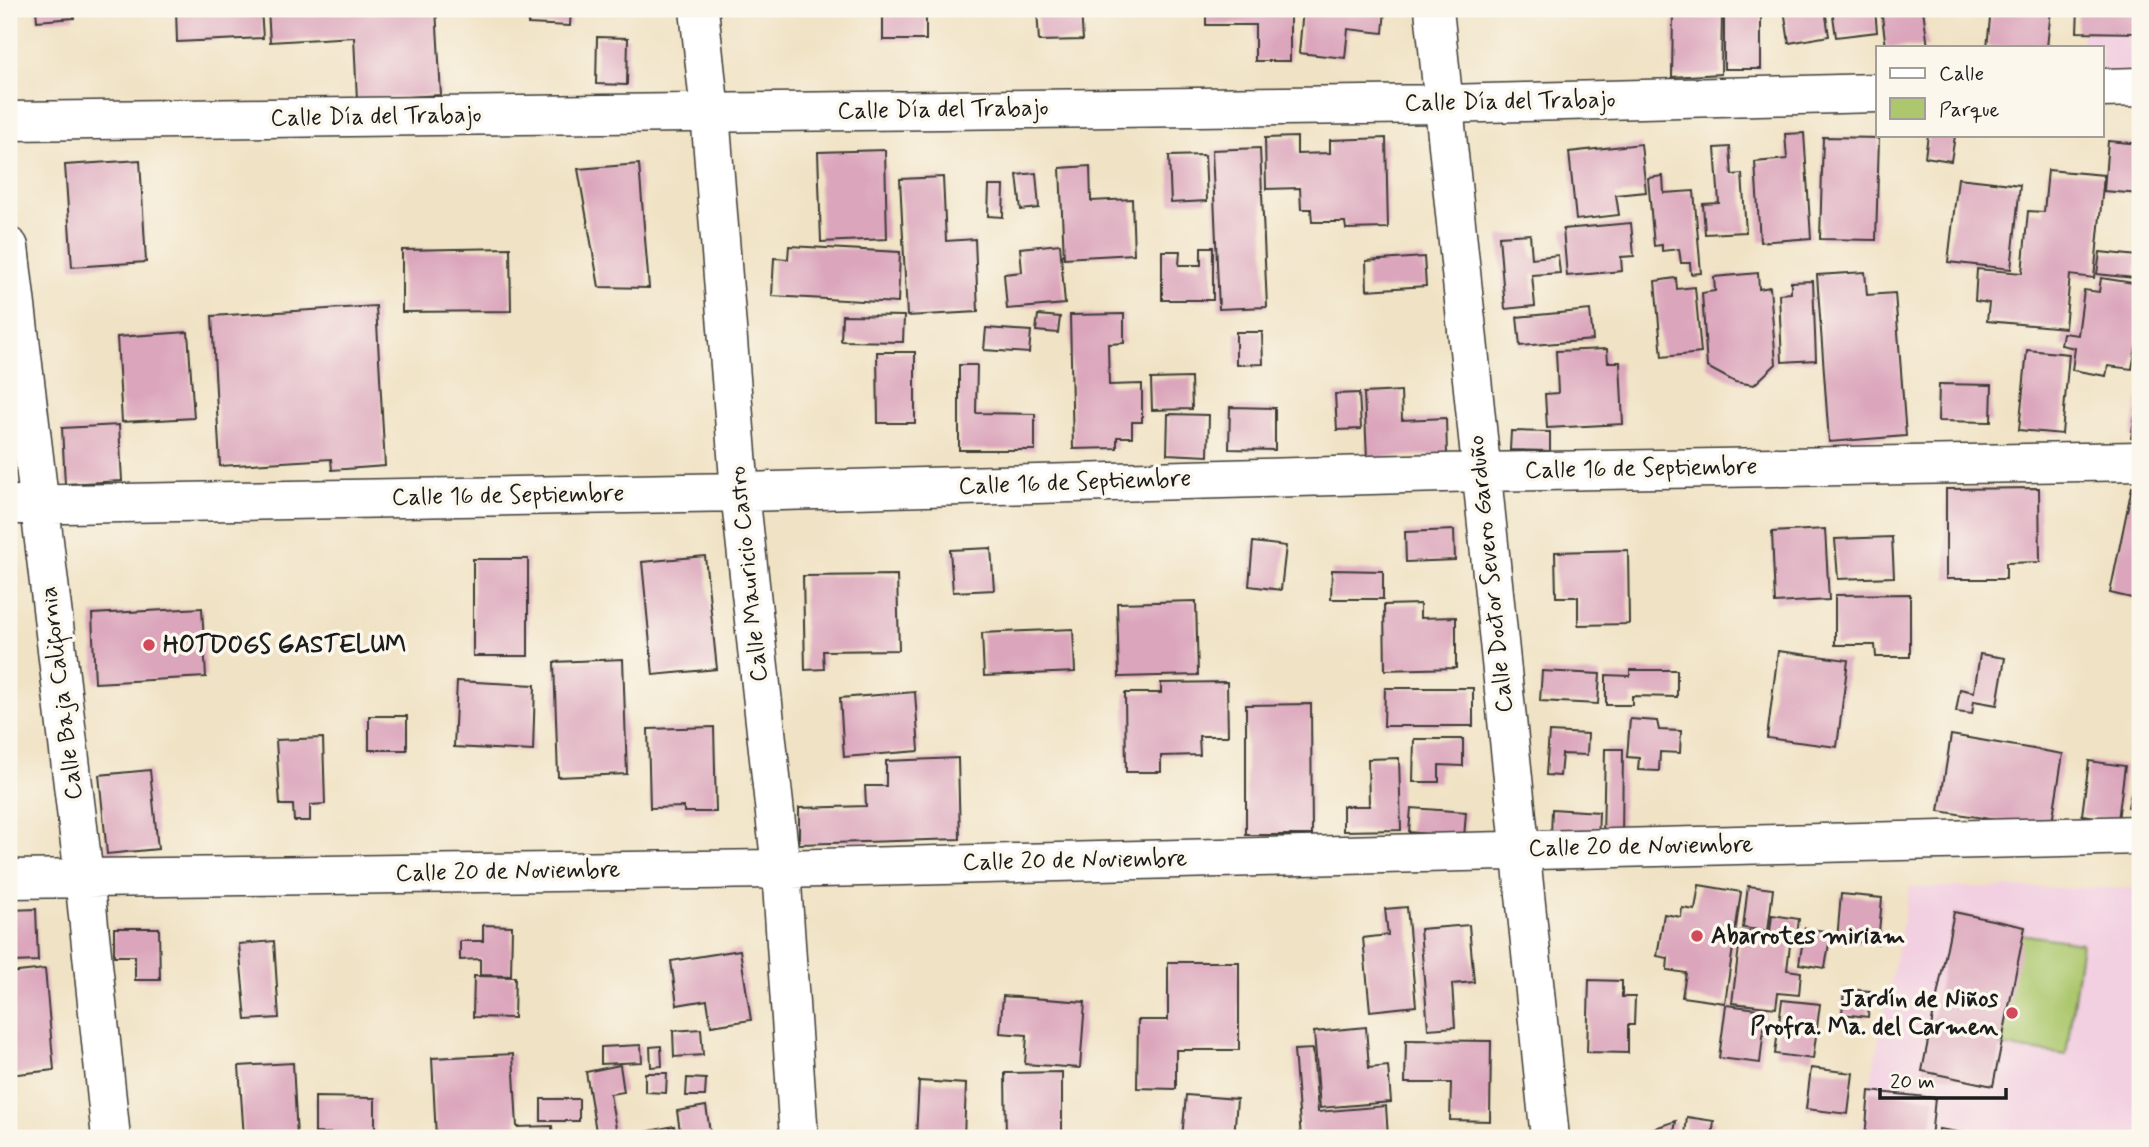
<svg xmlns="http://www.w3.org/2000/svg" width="2149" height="1147" font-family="Mynerve,sans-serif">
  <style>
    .built { fill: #f2cfe1 }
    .green { fill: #acc76d; stroke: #647244; stroke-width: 2 }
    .building { fill: #dba6bc }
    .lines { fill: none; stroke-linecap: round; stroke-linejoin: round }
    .minor-casing { stroke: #3c3a35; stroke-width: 41 }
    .minor { stroke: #fff; stroke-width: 38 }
    .poi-dot { fill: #d1495b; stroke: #fbf7ec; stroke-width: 2.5 }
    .labels { text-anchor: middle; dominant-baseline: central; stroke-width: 7; stroke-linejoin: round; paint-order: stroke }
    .street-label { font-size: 24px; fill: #1c1c1c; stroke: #fbf7ec }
    .poi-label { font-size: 24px; font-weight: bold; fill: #1c1c1c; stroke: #fbf7ec; text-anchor: start }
  </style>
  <rect width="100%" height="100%" fill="#fbf7ec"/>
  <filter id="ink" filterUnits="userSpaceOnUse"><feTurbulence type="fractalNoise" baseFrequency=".0143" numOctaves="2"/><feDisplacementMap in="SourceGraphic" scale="14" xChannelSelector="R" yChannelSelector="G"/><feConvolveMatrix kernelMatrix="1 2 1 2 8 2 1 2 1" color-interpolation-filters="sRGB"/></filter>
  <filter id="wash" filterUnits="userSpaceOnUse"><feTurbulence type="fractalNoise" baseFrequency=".00686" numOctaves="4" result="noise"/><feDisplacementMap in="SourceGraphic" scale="28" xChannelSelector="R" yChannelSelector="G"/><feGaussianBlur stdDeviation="1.57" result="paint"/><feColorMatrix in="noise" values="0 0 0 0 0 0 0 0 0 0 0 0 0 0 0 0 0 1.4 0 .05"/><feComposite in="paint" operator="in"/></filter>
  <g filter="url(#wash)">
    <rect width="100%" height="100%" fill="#f0e2c4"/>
    <path class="built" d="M 2083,9 L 2140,9 L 2140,71 L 2102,72 L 2102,47 L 2082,47 Z
      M 1910,887 L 2140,888 L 2140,1138 L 1859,1138 Z"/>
    <path class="green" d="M 2006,932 L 2082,943 L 2066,1055 L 1990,1045 Z"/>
    <g id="blocks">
      <path class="building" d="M 36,9 L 73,9 L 74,18 L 37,21 Z
        M 176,9 L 261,9 L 263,38 L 177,42 Z
        M 268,9 L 436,9 L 441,95 L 357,100 L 354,37 L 270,42 Z
        M 528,9 L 571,9 L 570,26 L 528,24 Z
        M 883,9 L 926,9 L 926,40 L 883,40 Z
        M 1037,9 L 1081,9 L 1083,40 L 1039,41 Z
        M 1206,9 L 1290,9 L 1290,61 L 1255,61 L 1255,25 L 1206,25 Z
        M 1303,9 L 1385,9 L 1383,33 L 1348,29 L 1345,58 L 1299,53 Z
        M 1724,9 L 1761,9 L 1761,69 L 1724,69 Z
        M 1784,9 L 1825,9 L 1829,36 L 1789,43 Z
        M 1832,9 L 1875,9 L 1877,32 L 1836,37 Z
        M 1881,9 L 1923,9 L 1928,47 L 1886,47 Z
        M 1991,9 L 2051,9 L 2047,47 L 1987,47 Z
        M 2078,9 L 2140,9 L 2140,33 L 2077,32 Z
        M 1673,12 L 1722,12 L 1721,74 L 1672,77 Z
        M 597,37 L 628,38 L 627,85 L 596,84 Z
        M 1804,133 L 1811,238 L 1760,242 L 1755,162 L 1787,159 L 1785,134 Z
        M 1928,135 L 1955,136 L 1951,161 L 1925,157 Z
        M 1297,137 L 1297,154 L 1330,153 L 1330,140 L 1386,138 L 1388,228 L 1346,229 L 1345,222 L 1312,222 L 1311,209 L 1301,209 L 1300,188 L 1266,189 L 1265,138 Z
        M 1823,137 L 1879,138 L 1876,240 L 1820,239 Z
        M 2108,141 L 2140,144 L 2140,194 L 2104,191 Z
        M 1641,144 L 1646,192 L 1616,195 L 1619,215 L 1576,220 L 1569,152 Z
        M 1730,147 L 1732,175 L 1742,174 L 1746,232 L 1705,234 L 1703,204 L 1719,203 L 1715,148 Z
        M 1260,148 L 1267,307 L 1219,309 L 1212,150 Z
        M 885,150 L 887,239 L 821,242 L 818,152 Z
        M 1205,155 L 1207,201 L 1171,203 L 1169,156 Z
        M 140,160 L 146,262 L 72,267 L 65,165 Z
        M 639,164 L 649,288 L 599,287 L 578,169 Z
        M 1090,166 L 1091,201 L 1132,199 L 1134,254 L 1064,258 L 1060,168 Z
        M 2048,170 L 2104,175 L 2094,278 L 2070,275 L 2065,328 L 1987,321 L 1989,303 L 1975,301 L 1977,269 L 2022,273 L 2028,211 L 2044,212 Z
        M 1036,173 L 1039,208 L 1021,210 L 1017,175 Z
        M 1663,176 L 1664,193 L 1694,191 L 1701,273 L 1691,274 L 1690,263 L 1681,263 L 1679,249 L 1662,251 L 1662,245 L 1654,246 L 1648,178 Z
        M 943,177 L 946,241 L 975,239 L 978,312 L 907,316 L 900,179 Z
        M 1958,178 L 2020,185 L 2011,269 L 1948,262 Z
        M 989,186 L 1004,186 L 1003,217 L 988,216 Z
        M 1631,223 L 1634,256 L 1621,257 L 1622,271 L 1567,276 L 1563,229 Z
        M 1530,234 L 1532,258 L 1558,255 L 1560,273 L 1532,275 L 1535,306 L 1505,309 L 1499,236 Z
        M 1060,244 L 1065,304 L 1007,309 L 1004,274 L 1022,272 L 1020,248 Z
        M 789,246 L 900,252 L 898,303 L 772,296 L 774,258 L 788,259 Z
        M 1201,247 L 1213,247 L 1213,300 L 1162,300 L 1162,251 L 1180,251 L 1179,265 L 1201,265 Z
        M 510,248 L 511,311 L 402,312 L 402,250 Z
        M 2100,252 L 2137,256 L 2134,278 L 2097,274 Z
        M 1424,257 L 1426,286 L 1367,290 L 1366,261 Z
        M 1865,272 L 1867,295 L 1895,293 L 1906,436 L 1829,442 L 1817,275 Z
        M 1758,273 L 1759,289 L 1770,287 L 1776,364 L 1754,385 L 1735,382 L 1707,367 L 1702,293 L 1715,291 L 1714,277 Z
        M 1676,278 L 1677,289 L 1695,287 L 1701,353 L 1662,357 L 1655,281 Z
        M 2101,278 L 2140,284 L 2140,324 L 2132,369 L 2108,366 L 2106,376 L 2072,370 L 2075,348 L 2061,345 L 2063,333 L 2078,335 L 2084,290 L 2099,292 Z
        M 1813,281 L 1816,360 L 1782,362 L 1779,294 L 1791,293 L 1791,282 Z
        M 376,306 L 385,466 L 332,470 L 331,459 L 220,466 L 212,316 Z
        M 1590,310 L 1593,340 L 1520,346 L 1517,317 Z
        M 1124,314 L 1124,343 L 1108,344 L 1109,385 L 1142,384 L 1142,422 L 1132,422 L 1132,437 L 1117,437 L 1117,448 L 1073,449 L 1070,315 Z
        M 842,315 L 904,316 L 903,342 L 841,341 Z
        M 1038,315 L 1060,317 L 1058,333 L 1036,331 Z
        M 986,328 L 1031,331 L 1029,353 L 984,350 Z
        M 188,332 L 194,418 L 122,422 L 117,337 Z
        M 1236,332 L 1262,332 L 1263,364 L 1236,365 Z
        M 1607,349 L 1608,362 L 1620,362 L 1623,424 L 1547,428 L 1545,394 L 1558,393 L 1556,351 Z
        M 2027,350 L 2069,354 L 2062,434 L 2019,430 Z
        M 877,352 L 915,352 L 915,423 L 878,423 Z
        M 959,365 L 977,365 L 976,413 L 1035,414 L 1035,450 L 959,450 Z
        M 1191,378 L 1192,409 L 1152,410 L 1151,379 Z
        M 1939,384 L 1992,385 L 1991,422 L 1938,421 Z
        M 1401,391 L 1402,420 L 1446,418 L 1447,454 L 1367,458 L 1364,393 Z
        M 1359,393 L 1361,429 L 1337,430 L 1335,394 Z
        M 2139,394 L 2140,394 L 2140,440 L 2131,438 Z
        M 1230,407 L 1275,408 L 1275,450 L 1229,449 Z
        M 1168,414 L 1209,415 L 1208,456 L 1167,454 Z
        M 119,425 L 122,481 L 65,484 L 62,428 Z
        M 1511,431 L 1550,432 L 1550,451 L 1510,450 Z
        M 2132,487 L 2140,489 L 2140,600 L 2110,593 Z
        M 2039,488 L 2040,562 L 2006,563 L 2006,579 L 1946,579 L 1946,489 Z
        M 1825,529 L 1829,600 L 1775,603 L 1772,532 Z
        M 1454,530 L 1455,560 L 1406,562 L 1405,532 Z
        M 1892,537 L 1894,577 L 1838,579 L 1835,539 Z
        M 1253,542 L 1286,546 L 1281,590 L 1249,586 Z
        M 991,548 L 994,590 L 953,592 L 950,550 Z
        M 1628,550 L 1629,624 L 1578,625 L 1578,597 L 1556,597 L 1555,552 Z
        M 705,556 L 717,669 L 653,675 L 642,562 Z
        M 473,559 L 528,559 L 528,656 L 473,656 Z
        M 1332,570 L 1383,571 L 1383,599 L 1331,599 Z
        M 897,575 L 899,650 L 823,651 L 824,669 L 805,670 L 803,576 Z
        M 1910,594 L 1910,657 L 1876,657 L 1875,645 L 1835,645 L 1835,595 Z
        M 1196,601 L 1198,675 L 1119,677 L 1117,603 Z
        M 1420,604 L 1420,618 L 1456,617 L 1456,668 L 1385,670 L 1384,605 Z
        M 202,608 L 206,677 L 95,683 L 92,614 Z
        M 1073,629 L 1075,672 L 984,676 L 982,633 Z
        M 1778,651 L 1848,660 L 1837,747 L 1767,738 Z
        M 1980,654 L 2005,658 L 1997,705 L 1974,701 L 1972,714 L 1956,712 L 1960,689 L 1974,692 Z
        M 623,659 L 627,774 L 558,777 L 554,662 Z
        M 1630,670 L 1677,670 L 1677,697 L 1632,696 L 1632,705 L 1606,705 L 1606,675 L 1630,676 Z
        M 1542,671 L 1600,674 L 1598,704 L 1540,701 Z
        M 457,681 L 535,685 L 533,751 L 454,747 Z
        M 1227,682 L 1228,736 L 1199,736 L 1200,755 L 1161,756 L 1161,772 L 1126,772 L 1125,693 L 1161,693 L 1161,683 Z
        M 1385,688 L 1473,688 L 1473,726 L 1384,726 Z
        M 915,692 L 919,751 L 844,757 L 840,698 Z
        M 1311,704 L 1312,835 L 1246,835 L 1246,705 Z
        M 369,716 L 407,716 L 407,750 L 369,750 Z
        M 1630,719 L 1657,721 L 1659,730 L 1681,731 L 1680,753 L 1660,752 L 1659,771 L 1638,770 L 1639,758 L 1627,757 Z
        M 714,727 L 716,812 L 684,812 L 684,807 L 650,808 L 648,729 Z
        M 1549,732 L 1588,734 L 1587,755 L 1562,754 L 1560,776 L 1546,775 Z
        M 1951,735 L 2063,754 L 2051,829 L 1939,811 Z
        M 323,738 L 325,804 L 310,805 L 310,821 L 294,821 L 293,805 L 280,805 L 276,740 Z
        M 1414,739 L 1463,739 L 1463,766 L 1439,765 L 1439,782 L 1413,782 Z
        M 1605,749 L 1623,749 L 1622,839 L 1603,838 Z
        M 2139,754 L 2140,754 L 2140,809 L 2128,807 Z
        M 958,758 L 960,839 L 799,844 L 799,808 L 866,806 L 865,786 L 886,786 L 886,761 Z
        M 1399,758 L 1401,830 L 1343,831 L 1343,806 L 1369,806 L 1368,759 Z
        M 2089,761 L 2125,766 L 2118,820 L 2082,815 Z
        M 150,770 L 158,849 L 107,854 L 99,775 Z
        M 1411,808 L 1466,812 L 1464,838 L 1409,832 Z
        M 1552,809 L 1599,812 L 1598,840 L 1551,838 Z
        M 1699,885 L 1741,892 L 1725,1003 L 1682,997 L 1686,973 L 1667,970 L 1668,958 L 1657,956 L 1664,914 L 1681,917 L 1682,908 L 1695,910 Z
        M 1748,886 L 1773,889 L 1768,931 L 1743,928 Z
        M 1841,894 L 1882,898 L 1878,944 L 1837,940 Z
        M 1407,907 L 1416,1006 L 1370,1011 L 1363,938 L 1388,935 L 1385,909 Z
        M 36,909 L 38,961 L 13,962 L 11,910 Z
        M 1954,912 L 2025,927 L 1993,1086 L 1922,1071 Z
        M 1772,915 L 1799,919 L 1797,935 L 1770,932 Z
        M 483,925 L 512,926 L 511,976 L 480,975 L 480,959 L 460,960 L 460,941 L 483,941 Z
        M 1469,925 L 1474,982 L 1452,984 L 1455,1027 L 1428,1029 L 1420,929 Z
        M 114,928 L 159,928 L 160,980 L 135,980 L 135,956 L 114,956 Z
        M 1805,928 L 1831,932 L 1825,968 L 1799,964 Z
        M 1741,931 L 1791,937 L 1787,970 L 1801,972 L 1799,995 L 1778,993 L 1776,1008 L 1732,1003 Z
        M 274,941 L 279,1018 L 246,1020 L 239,944 Z
        M 740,950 L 751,1020 L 711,1026 L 707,1000 L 677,1005 L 671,961 Z
        M 1168,962 L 1239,962 L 1239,1050 L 1176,1050 L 1176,1089 L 1137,1088 L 1138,1020 L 1168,1020 Z
        M 45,969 L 54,1070 L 9,1075 L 9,973 Z
        M 474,976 L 515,977 L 514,1018 L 473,1017 Z
        M 1589,980 L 1622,981 L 1622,997 L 1635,997 L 1634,1025 L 1628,1025 L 1628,1053 L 1587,1052 Z
        M 1844,989 L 1870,991 L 1868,1017 L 1842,1014 Z
        M 1003,996 L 1085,1002 L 1080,1068 L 1025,1064 L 1027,1035 L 1000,1033 Z
        M 1782,1000 L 1820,1004 L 1813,1059 L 1775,1054 Z
        M 1726,1005 L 1766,1010 L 1760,1063 L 1719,1058 Z
        M 1366,1027 L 1369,1068 L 1388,1066 L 1391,1102 L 1320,1108 L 1314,1032 Z
        M 701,1029 L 703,1055 L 674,1057 L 673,1031 Z
        M 1406,1040 L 1491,1041 L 1490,1121 L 1450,1120 L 1451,1083 L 1405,1083 Z
        M 641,1045 L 642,1062 L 601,1064 L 601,1047 Z
        M 661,1046 L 662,1066 L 651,1067 L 650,1047 Z
        M 1313,1049 L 1318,1112 L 1386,1106 L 1388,1138 L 1301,1138 L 1294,1050 Z
        M 513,1054 L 517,1127 L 552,1126 L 553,1138 L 436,1138 L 432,1058 Z
        M 293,1063 L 297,1138 L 244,1138 L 239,1066 Z
        M 620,1065 L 624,1092 L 610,1094 L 617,1134 L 597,1137 L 586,1072 Z
        M 1811,1068 L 1853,1073 L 1848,1114 L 1806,1109 Z
        M 1062,1072 L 1062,1138 L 1006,1138 L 1005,1073 Z
        M 645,1073 L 667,1073 L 666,1093 L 645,1092 Z
        M 687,1078 L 706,1079 L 705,1096 L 686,1096 Z
        M 919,1081 L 966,1084 L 964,1138 L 916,1138 Z
        M 1869,1091 L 1935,1098 L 1931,1138 L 1865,1138 Z
        M 1186,1095 L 1237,1099 L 1234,1138 L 1182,1138 Z
        M 315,1097 L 375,1098 L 375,1134 L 315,1133 Z
        M 541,1099 L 579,1099 L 579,1121 L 541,1121 Z
        M 706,1106 L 711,1138 L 681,1138 L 677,1111 Z
        M 1687,1117 L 1714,1121 L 1712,1138 L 1693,1138 L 1694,1136 L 1685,1135 Z
        M 1676,1121 L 1673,1138 L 1625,1138 Z
        M 674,1126 L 677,1138 L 620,1138 L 620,1137 Z
        M 1939,1129 L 1989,1137 L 1989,1138 L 1938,1138 Z"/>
    </g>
  </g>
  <g filter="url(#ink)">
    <use href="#blocks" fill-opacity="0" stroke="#3c3a35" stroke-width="2"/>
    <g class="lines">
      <defs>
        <path id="minor" d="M 699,9 L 710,113 L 740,492 L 781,869 L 799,1138
          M 1434,9 L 1550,1138
          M 2102,88 L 2140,87
          M 9,121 L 1444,104 L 1878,93
          M 9,247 L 84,877 L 111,1138
          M 9,505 L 740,492 L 1480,472 L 2140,461
          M 9,879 L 781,869 L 2140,835"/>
      </defs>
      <use href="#minor" class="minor-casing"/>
      <use href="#minor" class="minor"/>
    </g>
  </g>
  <g class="poi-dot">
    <circle cx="149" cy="645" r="7"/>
    <circle cx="1697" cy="936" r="7"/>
    <circle cx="2012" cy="1013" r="7"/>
  </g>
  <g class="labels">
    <g class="street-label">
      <text transform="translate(1510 102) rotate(-1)">Calle Día del Trabajo</text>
      <text transform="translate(943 110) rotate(-1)">Calle Día del Trabajo</text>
      <text transform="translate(376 117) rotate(-1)">Calle Día del Trabajo</text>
      <text transform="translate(1641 469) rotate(-1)">Calle 16 de Septiembre</text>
      <text transform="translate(1075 483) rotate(-2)">Calle 16 de Septiembre</text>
      <text transform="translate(508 496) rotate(-1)">Calle 16 de Septiembre</text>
      <text transform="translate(749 574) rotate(-96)">Calle Mauricio Castro</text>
      <text transform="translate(1491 574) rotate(-96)">Calle Doctor Severo Garduño</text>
      <text transform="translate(62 693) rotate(-97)">Calle Baja California</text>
      <text transform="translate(1641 847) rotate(-1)">Calle 20 de Noviembre</text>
      <text transform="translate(1075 861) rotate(-1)">Calle 20 de Noviembre</text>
      <text transform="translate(508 872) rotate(-1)">Calle 20 de Noviembre</text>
    </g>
    <g class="poi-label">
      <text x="163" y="645">HOTDOGS GASTELUM</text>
      <text x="1711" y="936">Abarrotes miriam</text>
      <text x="1998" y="999" text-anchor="end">Jardín de Niños<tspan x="1998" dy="28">Profra. Ma. del Carmen</tspan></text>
    </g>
  </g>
  <rect width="2149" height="1147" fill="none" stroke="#fbf7ec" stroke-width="35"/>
  <rect x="1876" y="46" width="228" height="91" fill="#fbf7ec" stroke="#a29f99" stroke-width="2"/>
  <rect x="1890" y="68" width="35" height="10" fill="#ffffff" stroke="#a29f99" stroke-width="2"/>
  <text x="1939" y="80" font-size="21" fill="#1c1c1c">Calle</text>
  <rect x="1890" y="98" width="35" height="21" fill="#acc76d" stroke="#a29f99" stroke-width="2"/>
  <text x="1939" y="116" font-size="21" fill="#1c1c1c">Parque</text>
  <path d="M1880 1088v10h126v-10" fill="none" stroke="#1c1c1c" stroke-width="3.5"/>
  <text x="1890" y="1088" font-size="21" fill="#1c1c1c" stroke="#fbf7ec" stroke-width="5" paint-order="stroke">20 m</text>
</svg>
